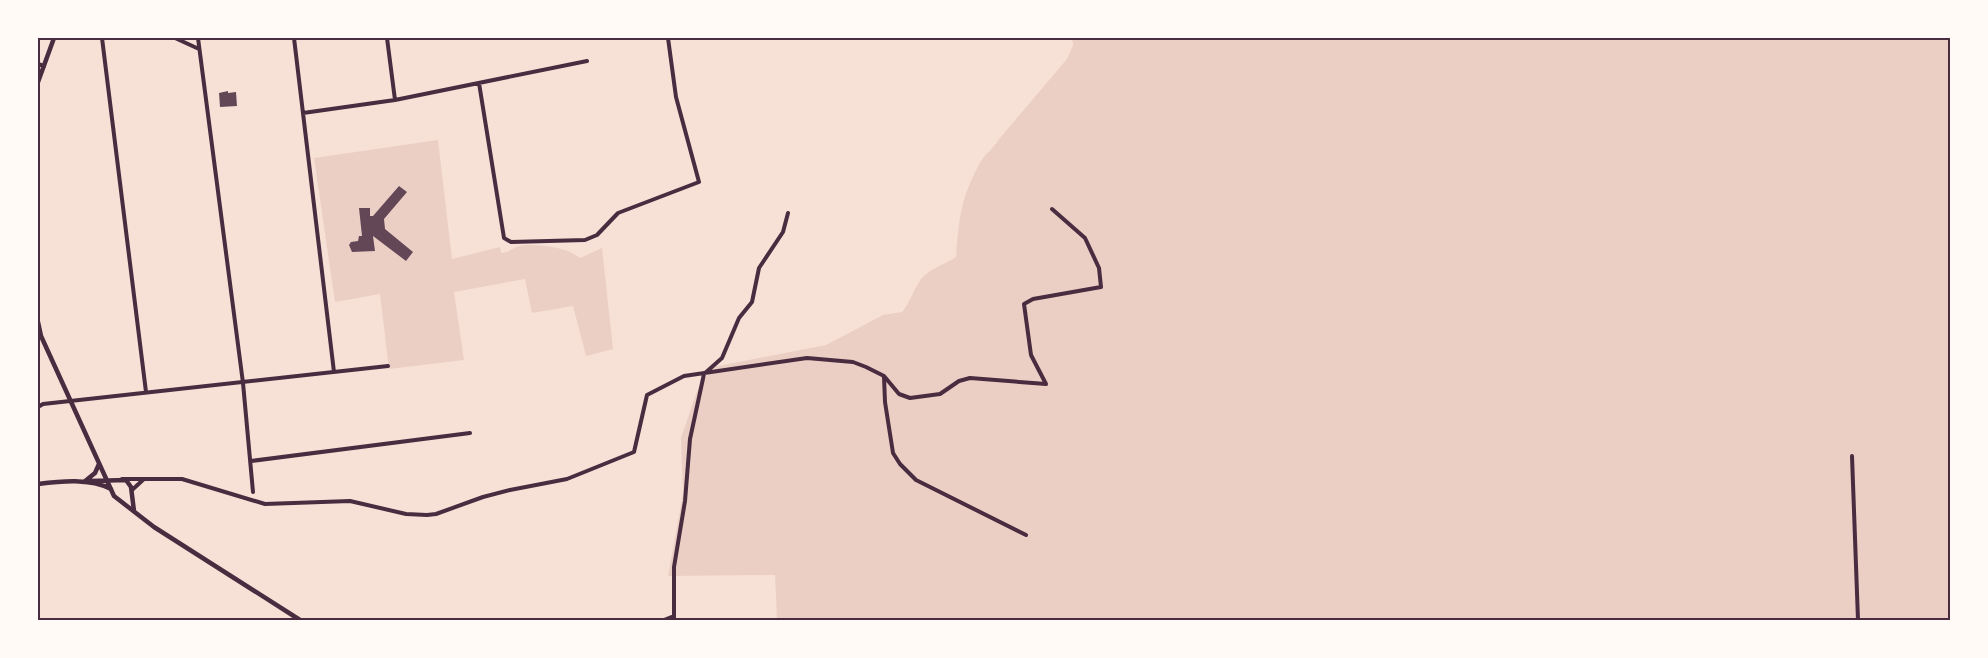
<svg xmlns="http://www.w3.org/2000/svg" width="1988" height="658" font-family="Manrope,sans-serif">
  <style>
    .green { fill: #ebcfc5 }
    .building { fill: #644757 }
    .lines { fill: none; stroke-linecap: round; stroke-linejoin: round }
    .minor { stroke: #4a2c40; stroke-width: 4 }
    .tertiary { stroke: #4a2c40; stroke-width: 4.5 }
    .neatline { fill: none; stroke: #4a2c40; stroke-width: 2 }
  </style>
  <rect width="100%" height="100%" fill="#f7e1d7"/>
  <path class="green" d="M 1072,38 L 1950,38 L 1950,620 L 777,620 L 775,575 L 668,576 L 683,494 L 681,438 L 697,391 L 713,367 L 826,345 L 883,315 L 902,312 C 911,301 912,293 919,282 C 926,270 944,265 956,257 C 959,217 961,197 981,161 C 986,153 994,148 999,139 L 1067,59 L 1073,45 Z
    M 438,140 L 452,259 L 500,247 L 501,253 C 509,253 512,248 519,246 C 535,243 568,247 580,258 L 602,248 L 613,349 L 586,356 L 573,306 L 532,313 L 525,279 L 454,292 L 464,360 L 389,369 L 380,294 L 335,302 L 314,158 Z"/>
  <path class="building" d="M 228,91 L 228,93 L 236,92 L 237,106 L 220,107 L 219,93 Z
    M 399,186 L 407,192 L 384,219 L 385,229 L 413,252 L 406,261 L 373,236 L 375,251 L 352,252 L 349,245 L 351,242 L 358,241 L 359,236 L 362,236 L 359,208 L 370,208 L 370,216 L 373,216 Z"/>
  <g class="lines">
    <path class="minor" d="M 102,38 L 146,392
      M 175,38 L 199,49
      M 198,38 L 243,383 L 253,492
      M 294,38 L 334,372
      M 387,38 L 395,100
      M 38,64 L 44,66
      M 479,83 L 504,238 L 511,242 L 585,240 L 597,235 L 618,213 L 699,182 L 676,97 L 668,38
      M 303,113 L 395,100 L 587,61
      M 884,377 L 885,402 L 893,453 L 900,464 L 916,480 L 1026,535
      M 38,407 L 43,404 L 388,366
      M 1852,456 L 1858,620
      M 251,461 L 470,433
      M 122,479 L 182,479 L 265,504 L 350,501 L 406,514 L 427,515 L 436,514 L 483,497 L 510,490 L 567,479 L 634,452 L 647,395 L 684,376 L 807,358 L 853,362 L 866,367 L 884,376 L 899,394 L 910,398 L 940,394 L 959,381 L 970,378 L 1046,384 L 1031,355 L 1024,304 L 1033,299 L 1101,287 L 1099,268 L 1085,238 L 1052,209
      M 132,490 L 144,479
      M 664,620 L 674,616
      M 674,620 L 674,567 L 685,501 L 690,439 L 704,374 L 722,358 L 739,318 L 752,302 L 759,268 L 783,232 L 788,213"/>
    <path class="tertiary" d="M 38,82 L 54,38
      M 38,322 L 41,336 L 114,496 L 154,527 L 300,620
      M 90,481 L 126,480 L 131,487 L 134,511
      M 84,482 L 95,473 L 99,464
      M 38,484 C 61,481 90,478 111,489"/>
  </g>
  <rect width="1988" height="658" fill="none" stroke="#fffaf5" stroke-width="78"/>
  <rect x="39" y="39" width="1910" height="580" class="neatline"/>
</svg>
